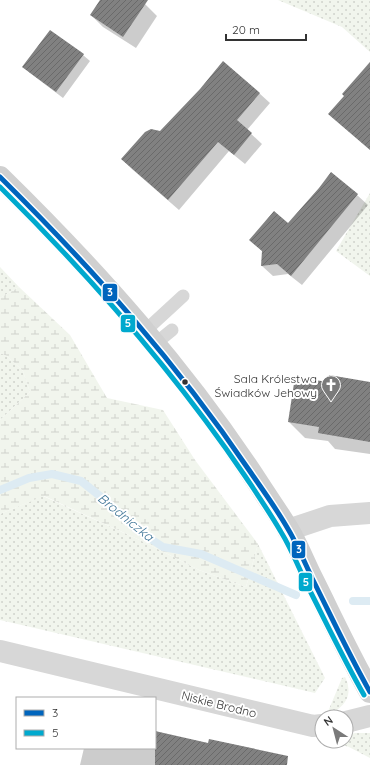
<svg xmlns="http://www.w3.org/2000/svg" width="370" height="765" font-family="Quicksand,sans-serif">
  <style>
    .grass { fill: url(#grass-dots) }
    .wetland { fill: url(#wetland-marsh) }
    .shadow { fill: #0003 }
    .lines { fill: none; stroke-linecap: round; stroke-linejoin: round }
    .stream { stroke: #ddebf3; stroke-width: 8 }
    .building { fill: url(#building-hatch) }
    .lane { stroke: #d7d7d7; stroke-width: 13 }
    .street { stroke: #d7d7d7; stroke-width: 22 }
    .secondary { stroke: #d0d0d0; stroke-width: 22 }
    .bus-1-casing { stroke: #fff; stroke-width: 8 }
    .bus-2-casing { stroke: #fff; stroke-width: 8 }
    .bus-1 { stroke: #0065bd; stroke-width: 5 }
    .bus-2 { stroke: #00a9ce; stroke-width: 5 }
    .bus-dot { fill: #333; stroke: #fff; stroke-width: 1.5 }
    .labels { text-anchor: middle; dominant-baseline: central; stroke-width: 4; stroke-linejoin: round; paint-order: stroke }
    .poi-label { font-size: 12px; fill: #333; stroke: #fff; text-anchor: end }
    .street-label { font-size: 12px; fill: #333; stroke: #fff }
    .water-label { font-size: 13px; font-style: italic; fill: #3f7597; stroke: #fff }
    .line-badge { stroke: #fff; stroke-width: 1.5 }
    .badge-label { font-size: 11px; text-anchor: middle; font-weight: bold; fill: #fff }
  </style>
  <defs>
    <pattern id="grass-dots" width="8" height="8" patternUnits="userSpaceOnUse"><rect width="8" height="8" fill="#f1f5ed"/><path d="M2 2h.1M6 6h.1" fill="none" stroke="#cfd2cc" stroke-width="1.8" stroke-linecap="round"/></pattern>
    <pattern id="wetland-marsh" width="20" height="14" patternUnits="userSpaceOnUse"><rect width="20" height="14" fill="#f1f5ed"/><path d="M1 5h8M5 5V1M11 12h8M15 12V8" fill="none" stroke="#cfd2cc"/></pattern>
    <pattern id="building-hatch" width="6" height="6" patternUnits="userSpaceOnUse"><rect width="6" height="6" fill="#818181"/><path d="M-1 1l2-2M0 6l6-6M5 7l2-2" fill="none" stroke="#6a6a6a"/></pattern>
  </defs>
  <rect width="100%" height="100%" fill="#fff"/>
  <path class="grass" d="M 278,0 L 370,0 L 370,52 L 342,27 Z
    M 370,193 L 370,276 L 336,251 Z
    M 0,267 L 19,287 L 0,298 Z
    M 0,353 L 7,356 L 23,371 L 30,392 L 0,420 Z
    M 43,496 L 144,542 L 199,570 L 246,587 L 258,544 L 325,678 L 315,693 L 0,620 L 0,514 Z
    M 345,677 C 346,679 348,683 348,686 C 351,700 340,711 327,714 L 342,678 Z
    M 355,733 L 370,733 L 370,758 L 349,747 L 330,741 L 346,741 L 346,735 Z"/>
  <path class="wetland" d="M 19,287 L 70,335 L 107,398 L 163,410 L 195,460 L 258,544 L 246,587 L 199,570 L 144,542 L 44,496 L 0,514 L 0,420 L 30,392 L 23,371 L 7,356 L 0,353 L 0,298 Z"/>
  <path class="shadow" d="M 101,0 L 140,0 L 145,4 L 157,16 L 136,48 L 103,27 L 91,15 Z
    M 83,55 L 90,61 L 63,98 L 30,73 L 24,67 Z
    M 259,93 L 270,103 L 247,130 L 262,144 L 245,164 L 229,151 L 179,210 L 133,170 L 122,159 L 160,132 Z
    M 332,173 L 357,195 L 368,205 L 302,285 L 288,274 L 273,276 L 262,266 L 263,252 L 250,240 L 288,225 Z
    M 329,383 L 370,383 L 370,454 L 335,449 L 328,441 L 305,438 L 289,422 Z
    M 155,731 L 270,765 L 80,765 L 84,748 L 155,748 Z"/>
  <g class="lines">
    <path class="stream" d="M 0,490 L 29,478 L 52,474 L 81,481 L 105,500 L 136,529 L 163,547 L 201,554 L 296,595
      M 353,601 L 370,601"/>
  </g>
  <path class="building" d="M 100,0 L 148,0 L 123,37 L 90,15 Z
    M 50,30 L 84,54 L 56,92 L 22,67 Z
    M 223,61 L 260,93 L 237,120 L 252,133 L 234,155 L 218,142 L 168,200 L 121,159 L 145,132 L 151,129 L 160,131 L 200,89 Z
    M 370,62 L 370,150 L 328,114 L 344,96 L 342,94 Z
    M 331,172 L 358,194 L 291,276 L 277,264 L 261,266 L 262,251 L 249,240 L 274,211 L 288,223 L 319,188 Z
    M 329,375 L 370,382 L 370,442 L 318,433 L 319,427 L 288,422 L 295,377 L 328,382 Z
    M 155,731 L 208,743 L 209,739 L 288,756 L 287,765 L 155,765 Z"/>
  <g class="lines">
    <path class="lane" d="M 145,331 L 183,296
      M 156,343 L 172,330"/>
    <path class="street" d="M 288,530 L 330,516 L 370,513
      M 0,651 L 313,726 L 322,725
      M 346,722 L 370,716"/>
    <path class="secondary" d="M 0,177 C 97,272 186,372 260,486 C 269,500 279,514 288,529 C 297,544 304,562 312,578 C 331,616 349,655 370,692"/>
    <defs>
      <path id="bus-1" d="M 0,177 C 92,268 176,362 249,470 C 262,489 276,508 288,529 C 297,544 304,561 312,578 C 331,616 349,655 370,692"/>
      <path id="bus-2" d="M 0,187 C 91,277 173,370 245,476 C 257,494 270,513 281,532 C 291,548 298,566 306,583 C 325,620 343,658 364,695"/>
    </defs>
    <use href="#bus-1" class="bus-1-casing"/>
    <use href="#bus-2" class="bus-2-casing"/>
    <use href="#bus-1" class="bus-1"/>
    <use href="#bus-2" class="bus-2"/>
  </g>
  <defs>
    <symbol id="church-pin" viewBox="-11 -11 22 30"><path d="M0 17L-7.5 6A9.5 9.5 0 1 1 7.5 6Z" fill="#7a7a7a" stroke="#fff"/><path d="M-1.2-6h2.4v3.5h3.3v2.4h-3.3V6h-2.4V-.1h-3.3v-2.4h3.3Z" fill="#fff"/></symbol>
  </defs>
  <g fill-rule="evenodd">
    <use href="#church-pin" x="320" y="374" width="22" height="30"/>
  </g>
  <circle class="bus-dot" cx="185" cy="382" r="3.5"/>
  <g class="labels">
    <g class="poi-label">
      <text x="317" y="378">Sala Królestwa<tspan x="317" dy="14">Świadków Jehowy</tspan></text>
    </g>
    <g class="street-label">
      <text transform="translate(219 704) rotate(14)">Niskie Brodno</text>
    </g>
    <g class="water-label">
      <text transform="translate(126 517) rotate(39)">Brodniczka</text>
    </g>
  </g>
  <g class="line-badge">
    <rect x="102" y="283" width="16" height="19" rx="4" fill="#0065bd"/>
    <rect x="120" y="314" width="16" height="19" rx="4" fill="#00a9ce"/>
    <rect x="291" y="540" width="15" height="19" rx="4" fill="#0065bd"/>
    <rect x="298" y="572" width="15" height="20" rx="4" fill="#00a9ce"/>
  </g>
  <g class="badge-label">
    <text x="110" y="296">3</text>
    <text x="128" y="327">5</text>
    <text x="299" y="553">3</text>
    <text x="306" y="586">5</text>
  </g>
  <rect x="16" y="697" width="140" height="52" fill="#ffffff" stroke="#adadad"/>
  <rect x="24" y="710" width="20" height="6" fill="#0065bd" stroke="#adadad"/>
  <text x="52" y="717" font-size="12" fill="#333333">3</text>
  <rect x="24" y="730" width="20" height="6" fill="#00a9ce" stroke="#adadad"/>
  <text x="52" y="737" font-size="12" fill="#333333">5</text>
  <g transform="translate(334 729) rotate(324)"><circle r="19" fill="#ffffff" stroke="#adadad"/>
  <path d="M0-3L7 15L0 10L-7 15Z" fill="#7a7a7a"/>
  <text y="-6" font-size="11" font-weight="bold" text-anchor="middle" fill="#333333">N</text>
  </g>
  <path d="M226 34v6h80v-6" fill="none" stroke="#333333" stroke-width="2"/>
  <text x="232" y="34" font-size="12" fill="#333333" stroke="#ffffff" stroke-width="3" paint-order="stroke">20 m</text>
</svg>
